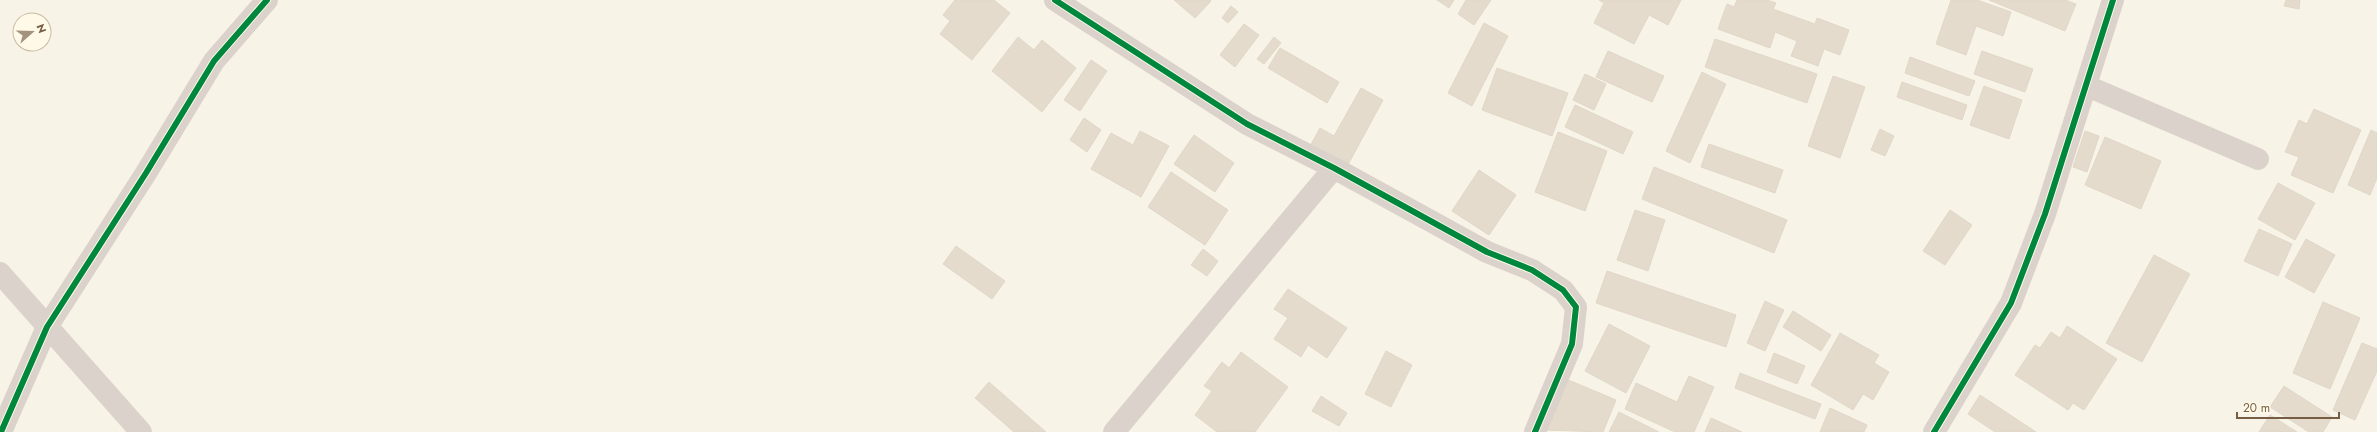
<svg xmlns="http://www.w3.org/2000/svg" width="2377" height="432" font-family="Jost,sans-serif">
  <style>
    .building { fill: #e4dbcd; stroke: #e0d7c8 }
    .lines { fill: none; stroke-linecap: round; stroke-linejoin: round }
    .minor { stroke: #dbd3cb; stroke-width: 22 }
    .cycleway-casing { stroke: #fff9e7; stroke-width: 8 }
    .cycleway { stroke: #00873e; stroke-width: 6 }
  </style>
  <rect width="100%" height="100%" fill="#f7f3e6"/>
  <path class="building" d="M 955,0 L 994,0 L 1010,13 L 972,60 L 940,34 L 950,21 L 943,15 Z
    M 1174,0 L 1210,0 L 1211,1 L 1195,18 Z
    M 1437,0 L 1454,0 L 1449,8 Z
    M 1466,0 L 1491,0 L 1474,25 L 1458,14 Z
    M 1599,0 L 1681,0 L 1668,25 L 1649,15 L 1634,44 L 1594,23 L 1604,3 Z
    M 1737,0 L 1767,0 L 1776,3 L 1773,9 L 1815,24 L 1817,18 L 1849,30 L 1840,55 L 1824,49 L 1818,66 L 1791,56 L 1797,41 L 1775,32 L 1770,48 L 1718,29 L 1727,4 L 1734,7 Z
    M 1951,0 L 1977,0 L 2011,12 L 2003,36 L 1976,26 L 1966,55 L 1936,44 Z
    M 1989,0 L 2065,0 L 2076,4 L 2065,31 Z
    M 2286,0 L 2300,0 L 2299,9 L 2284,6 Z
    M 1231,6 L 1238,12 L 1228,23 L 1222,18 Z
    M 1484,23 L 1508,36 L 1472,106 L 1448,93 Z
    M 1244,24 L 1259,35 L 1235,67 L 1220,55 Z
    M 1018,37 L 1034,50 L 1042,40 L 1076,68 L 1042,112 L 992,71 Z
    M 1274,37 L 1281,43 L 1264,64 L 1257,59 Z
    M 1715,39 L 1817,74 L 1807,103 L 1705,67 Z
    M 1280,48 L 1339,82 L 1327,103 L 1268,68 Z
    M 1608,51 L 1664,76 L 1652,102 L 1596,77 Z
    M 1982,51 L 2033,69 L 2025,92 L 1974,74 Z
    M 1910,57 L 1975,81 L 1969,96 L 1905,73 Z
    M 1091,60 L 1107,71 L 1080,111 L 1064,100 Z
    M 1497,68 L 1568,93 L 1552,136 L 1482,110 Z
    M 1702,72 L 1726,84 L 1690,163 L 1666,151 Z
    M 1585,74 L 1606,84 L 1594,110 L 1573,100 Z
    M 1833,76 L 1865,87 L 1840,158 L 1808,146 Z
    M 1902,82 L 1967,105 L 1962,120 L 1897,97 Z
    M 1984,86 L 2022,100 L 2009,139 L 1970,125 Z
    M 1361,88 L 1383,100 L 1344,172 L 1307,152 L 1320,128 L 1334,136 Z
    M 1575,105 L 1633,132 L 1623,154 L 1565,127 Z
    M 2314,109 L 2361,130 L 2333,193 L 2291,175 L 2299,157 L 2285,152 L 2299,120 L 2307,124 Z
    M 1084,118 L 1101,130 L 1087,152 L 1070,140 Z
    M 1880,129 L 1894,136 L 1885,156 L 1871,150 Z
    M 2371,130 L 2377,133 L 2377,178 L 2370,195 L 2348,185 Z
    M 1140,131 L 1169,146 L 1141,197 L 1091,169 L 1111,133 L 1133,145 Z
    M 2085,131 L 2099,136 L 2087,172 L 2073,167 Z
    M 1558,132 L 1607,151 L 1585,211 L 1535,192 Z
    M 1194,135 L 1234,163 L 1215,192 L 1174,164 Z
    M 2105,137 L 2161,161 L 2141,209 L 2085,185 Z
    M 1709,144 L 1783,170 L 1775,193 L 1701,167 Z
    M 1654,167 L 1787,220 L 1774,253 L 1642,199 Z
    M 1479,170 L 1516,195 L 1489,235 L 1452,211 Z
    M 1171,172 L 1228,210 L 1205,245 L 1148,207 Z
    M 2278,183 L 2315,203 L 2295,240 L 2258,219 Z
    M 1635,210 L 1665,220 L 1648,271 L 1617,260 Z
    M 1950,210 L 1972,225 L 1945,265 L 1923,251 Z
    M 2259,229 L 2292,244 L 2278,276 L 2244,261 Z
    M 2306,239 L 2335,255 L 2314,293 L 2285,277 Z
    M 956,246 L 1005,281 L 992,299 L 943,264 Z
    M 1203,249 L 1218,261 L 1207,276 L 1191,265 Z
    M 2154,255 L 2190,274 L 2142,362 L 2106,343 Z
    M 1607,271 L 1736,315 L 1726,347 L 1596,303 Z
    M 1288,289 L 1347,328 L 1327,358 L 1308,345 L 1301,357 L 1274,339 L 1288,318 L 1274,309 Z
    M 1765,301 L 1784,310 L 1765,351 L 1747,343 Z
    M 2323,302 L 2360,318 L 2330,389 L 2293,373 Z
    M 1793,311 L 1831,335 L 1821,351 L 1783,327 Z
    M 1609,324 L 1650,346 L 1626,393 L 1585,371 Z
    M 2067,326 L 2117,359 L 2084,410 L 2073,403 L 2068,410 L 2015,375 L 2035,345 L 2040,348 L 2051,332 L 2060,338 Z
    M 1840,333 L 1879,355 L 1874,363 L 1889,372 L 1873,400 L 1863,394 L 1853,410 L 1811,385 Z
    M 2362,343 L 2377,349 L 2377,371 L 2355,420 L 2333,410 Z
    M 1386,351 L 1412,365 L 1391,407 L 1365,394 Z
    M 1241,352 L 1288,387 L 1255,432 L 1217,432 L 1195,415 L 1212,391 L 1204,386 L 1222,362 L 1229,368 Z
    M 1774,353 L 1805,366 L 1797,384 L 1767,372 Z
    M 1740,373 L 1821,404 L 1815,419 L 1735,388 Z
    M 1689,376 L 1714,387 L 1694,432 L 1675,432 L 1625,409 L 1636,383 L 1677,402 Z
    M 1566,379 L 1616,400 L 1603,432 L 1545,430 Z
    M 989,382 L 1046,432 L 1014,432 L 975,398 Z
    M 2284,386 L 2332,417 L 2323,432 L 2309,432 L 2270,407 Z
    M 1980,395 L 2036,432 L 1995,432 L 1968,414 Z
    M 1321,396 L 1347,413 L 1339,426 L 1312,411 Z
    M 1830,408 L 1867,425 L 1864,432 L 1820,432 Z
    M 1619,412 L 1659,432 L 1609,432 Z
    M 2270,415 L 2297,432 L 2259,432 Z
    M 1711,418 L 1742,432 L 1705,432 Z"/>
  <g class="lines">
    <path class="minor" d="M 1055,0 L 1247,124 L 1334,168 L 1487,252 L 1532,270 L 1563,290 L 1576,307 L 1572,344 L 1535,432
      M 2087,86 L 2258,159
      M 0,273 L 141,432
      M 1,432 L 47,327 L 146,173 L 214,61 L 267,0
      M 1114,432 L 1334,168
      M 1934,432 L 2011,303 L 2045,214 L 2113,0"/>
    <defs>
      <path id="cycleway" d="M 1055,0 L 1247,124 L 1334,168 L 1487,252 L 1532,270 L 1563,290 L 1576,307 L 1572,344 L 1535,432
        M 1,432 L 47,327 L 146,173 L 214,61 L 267,0
        M 1934,432 L 2011,303 L 2045,214 L 2113,0"/>
    </defs>
    <use href="#cycleway" class="cycleway-casing"/>
    <use href="#cycleway" class="cycleway"/>
  </g>
  <g transform="translate(32 32) rotate(70)"><circle r="19" fill="#fff9e7" stroke="#c8bba6"/>
  <path d="M0-3L7 15L0 10L-7 15Z" fill="#a3927d"/>
  <text y="-6" font-size="11" font-weight="bold" text-anchor="middle" fill="#765e45">N</text>
  </g>
  <path d="M2237 412v6h102v-6" fill="none" stroke="#765e45" stroke-width="2"/>
  <text x="2243" y="412" font-size="12" fill="#765e45" stroke="#fff9e7" stroke-width="3" paint-order="stroke">20 m</text>
</svg>
